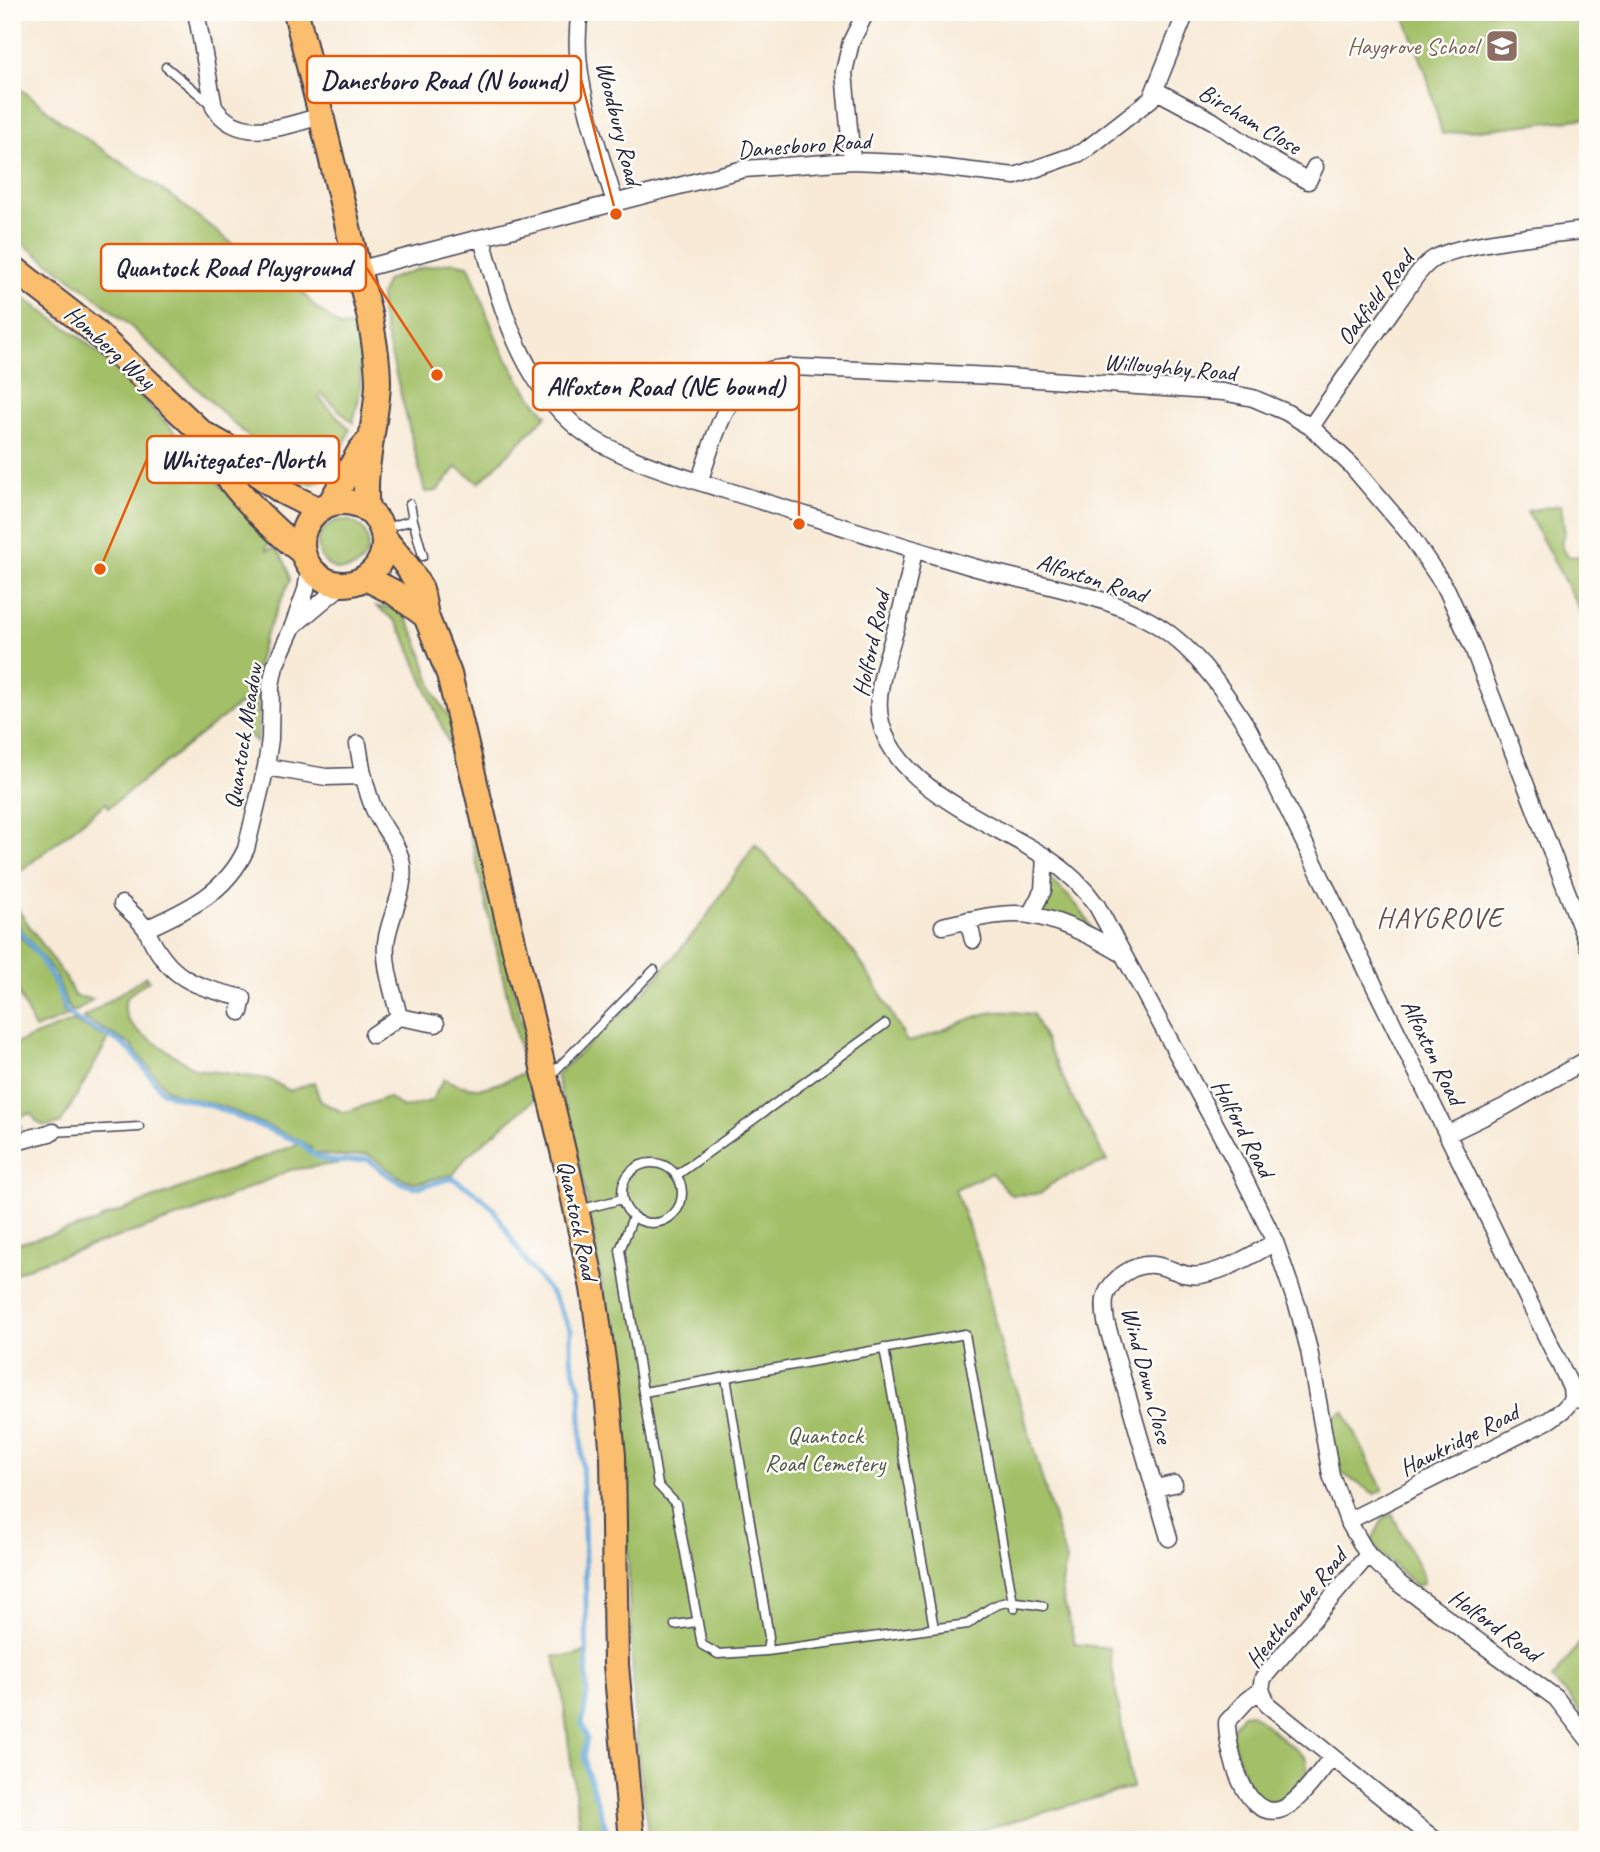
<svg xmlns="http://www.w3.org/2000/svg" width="1600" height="1852" font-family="Caveat,sans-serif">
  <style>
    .green { fill: #a3c068; stroke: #627152; stroke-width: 2 }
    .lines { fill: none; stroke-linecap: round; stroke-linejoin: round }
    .stream { stroke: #6babde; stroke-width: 5 }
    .service-casing { stroke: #424052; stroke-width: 11 }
    .minor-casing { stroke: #424052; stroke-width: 19 }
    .primary-casing { stroke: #424052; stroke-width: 28 }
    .service { stroke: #fff; stroke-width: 8 }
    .minor { stroke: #fff; stroke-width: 16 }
    .primary { stroke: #fbbd6e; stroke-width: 24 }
    .labels { text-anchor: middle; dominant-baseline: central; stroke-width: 5; stroke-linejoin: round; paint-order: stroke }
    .education-label { font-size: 24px; fill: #785e54; stroke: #fdfcf7; text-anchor: end }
    .street-label { font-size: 24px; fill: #22223b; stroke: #fdfcf7 }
    .park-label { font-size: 24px; fill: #4f594b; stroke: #fdfcf7 }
    .quarter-label { font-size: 28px; letter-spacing: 2px; fill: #644d50; stroke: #fdfcf7 }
    .leader { fill: none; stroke: #e8590c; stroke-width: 2.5 }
    .callout-dot { fill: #e8590c; stroke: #fdfcf7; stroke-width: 2.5 }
    .callout { fill: #fdfcf7; stroke: #e8590c; stroke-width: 2.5 }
    .callout-label { font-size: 26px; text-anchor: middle; font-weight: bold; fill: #22223b }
  </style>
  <rect width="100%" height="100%" fill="#fdfcf7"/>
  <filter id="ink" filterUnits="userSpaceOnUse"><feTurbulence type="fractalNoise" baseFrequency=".0143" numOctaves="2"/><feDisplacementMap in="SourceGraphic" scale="14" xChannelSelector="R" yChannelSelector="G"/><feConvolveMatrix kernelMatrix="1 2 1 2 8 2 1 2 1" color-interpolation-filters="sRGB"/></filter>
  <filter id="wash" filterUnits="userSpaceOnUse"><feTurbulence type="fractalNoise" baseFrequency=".00686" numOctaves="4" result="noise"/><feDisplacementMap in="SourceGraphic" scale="28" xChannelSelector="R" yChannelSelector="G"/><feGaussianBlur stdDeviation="1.57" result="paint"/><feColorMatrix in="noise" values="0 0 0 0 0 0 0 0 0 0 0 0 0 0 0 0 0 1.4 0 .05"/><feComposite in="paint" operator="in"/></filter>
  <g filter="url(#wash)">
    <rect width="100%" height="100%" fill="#f8ead7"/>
    <path class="green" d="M 1400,12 L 1588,12 L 1588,118 L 1442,134 L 1426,73 L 1405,18 Z
      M 12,84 L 29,95 L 59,120 L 178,201 L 280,281 L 288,282 L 302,292 L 315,307 L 341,327 L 354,325 C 360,347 362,367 360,391 C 359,401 355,412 353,423 L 321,393 L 319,398 L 350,429 C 343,448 332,490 303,483 C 297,482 290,475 285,471 L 127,323 L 88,291 L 12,236 Z
      M 453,262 L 468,265 C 477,282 481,299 488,317 C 502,355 520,386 547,415 L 479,483 L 457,467 L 437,491 L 425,492 L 381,314 L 380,296 L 387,280 L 421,268 Z
      M 12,290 L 81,338 L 108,362 L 171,428 L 268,540 L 269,544 L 266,547 L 267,550 L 275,548 C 283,557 289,568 290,580 L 264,639 L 256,669 L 248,677 L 246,686 L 257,690 L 259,720 L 257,743 L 250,735 L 241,703 L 109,807 L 106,803 L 12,878 Z
      M 1561,505 L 1565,534 L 1561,541 L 1563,551 L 1570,557 L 1588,555 L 1588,625 L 1527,511 Z
      M318 545a25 25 0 1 1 50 0a25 25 0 1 1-50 0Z
      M 377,607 L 397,608 C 420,632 423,663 435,694 C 439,702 445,710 450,718 L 539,1096 L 468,1155 L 453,1175 C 441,1175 432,1181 420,1182 C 400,1184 383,1163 367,1154 L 344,1157 L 313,1153 L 310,1147 L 299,1140 L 224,1107 L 176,1094 L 166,1089 L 130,1044 L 83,1018 L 146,976 L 149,980 L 130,994 L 125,1001 L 125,1011 L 128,1020 L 139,1032 L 195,1069 L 268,1079 L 290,1091 L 314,1082 L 320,1101 L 344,1113 L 388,1097 L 403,1108 L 431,1101 L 444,1079 C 480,1096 491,1086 525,1073 L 467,821 L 458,766 L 405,637 L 394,620 Z
      M 755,844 L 853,951 L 877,987 L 907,1042 C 935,1037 961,1019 989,1013 C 1002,1010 1020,1013 1033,1014 L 1072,1097 L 1107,1161 L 1057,1180 L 1040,1194 L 1011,1195 L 991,1173 L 955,1189 C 964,1216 976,1244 984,1272 C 994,1313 999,1350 1016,1389 L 1066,1560 L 1061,1590 L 1075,1644 L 1109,1648 L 1132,1788 L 945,1840 L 649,1840 L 636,1740 L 629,1600 L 625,1434 L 594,1234 L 579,1161 L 556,1075 L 647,989 L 703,922 Z
      M 1050,879 C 1067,894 1086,912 1094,934 L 1041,914 L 1039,908 Z
      M 12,901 L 67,980 L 74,996 L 93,999 L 77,1011 L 72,1011 L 67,1005 L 55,974 L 12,917 Z
      M 12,927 L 36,954 L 58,991 L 63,1011 L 68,1016 L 35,1029 L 12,980 Z
      M 73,1021 L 109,1039 L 61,1123 C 46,1128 39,1128 31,1113 L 19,1117 L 21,1130 L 12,1136 L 12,1045 Z
      M 301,1143 L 308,1153 L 343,1163 L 290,1170 L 194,1212 L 39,1263 L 12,1275 L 12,1245 L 97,1222 L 102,1218 Z
      M 1344,1411 L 1383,1490 L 1375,1494 L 1337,1470 L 1329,1418 Z
      M 1392,1514 L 1423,1575 L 1424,1583 L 1417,1586 L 1370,1544 L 1383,1519 Z
      M 1588,1632 L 1588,1724 L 1569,1697 L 1552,1680 Z
      M 586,1651 L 587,1695 L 582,1724 L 587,1738 L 585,1754 L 587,1771 L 610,1840 L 581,1840 L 561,1682 L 554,1656 L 575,1656 Z
      M 1251,1713 L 1306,1758 L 1308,1773 L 1281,1804 L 1274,1806 L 1251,1796 L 1230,1732 L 1243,1714 Z"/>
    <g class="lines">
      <path class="stream" d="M 12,921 L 37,953 L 56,984 L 66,1011 L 77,1020 L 120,1042 L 132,1052 L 162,1091 L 171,1095 L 212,1106 L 301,1143 C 318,1165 342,1163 367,1159 C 383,1170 402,1190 423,1186 C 433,1184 442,1181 452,1178 L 475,1192 L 493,1208 L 526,1262 L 553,1296 L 571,1330 L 571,1358 L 580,1390 L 586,1598 L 587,1695 L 582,1724 L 587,1738 L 584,1754 L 587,1771 L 610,1840"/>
    </g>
  </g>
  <g filter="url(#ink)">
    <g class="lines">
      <defs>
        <path id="service" d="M 166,67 L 212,105
          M 410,504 L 413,520
          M 382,529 L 413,520 L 423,556
          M 550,1076 L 654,970
          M 53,1132 L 139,1127
          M622 1193a30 30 0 1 1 60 0a30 30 0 1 1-60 0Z
          M 677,1175 L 885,1024
          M 579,1210 L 622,1199
          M 633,1217 L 620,1250 L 658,1485 L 676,1504 L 702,1645 L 718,1654 L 767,1651 L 968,1624 C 1000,1599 1003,1599 1043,1606
          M 884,1348 L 934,1628
          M 726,1377 L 769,1637 L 767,1651
          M 644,1392 L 965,1334 L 1014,1608
          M 675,1625 L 696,1622"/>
        <path id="minor" d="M 196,12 L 214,107 C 239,145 285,126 321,116
          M 580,12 C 569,75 598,143 615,203
          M 1155,90 L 1213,121 L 1263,155 L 1308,181 L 1315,167
          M 852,161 L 844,72 L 851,42 L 866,12
          M 482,239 C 501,305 519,374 571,422 C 605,455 680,476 725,490 C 808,515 890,543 973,567 C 1032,584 1095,591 1150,621 C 1192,644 1224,690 1249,730 L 1571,1387 L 1572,1400
          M 357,270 L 744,169 L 852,161 L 903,163 L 1015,176 L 1083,152 L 1151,99 L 1183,20 L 1183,12
          M 1311,427 C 1339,385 1368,344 1397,303 C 1408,289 1419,267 1435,258 C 1468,241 1548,235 1588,230
          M 699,482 C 714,442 724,384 770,370 C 777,368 785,368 792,367 L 993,376 L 1223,392 L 1253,398 L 1286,412 L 1311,427 L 1351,465 L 1408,532 L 1447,590 L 1473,648 L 1588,946
          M 914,549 C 910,573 905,597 898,621 C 891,646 881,672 879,698 C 872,780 993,822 1047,858 C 1067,871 1083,886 1097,906 L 1239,1168 L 1275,1242 L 1298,1308 L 1309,1350 L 1331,1475 L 1348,1521 L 1368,1555 L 1401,1585 L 1556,1698 L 1588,1739
          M 293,626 L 342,585
          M 358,744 C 361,766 365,787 373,807 C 381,827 399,843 402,865 C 406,893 389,916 386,943 C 384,968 394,994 399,1017
          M 266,767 L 326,777 L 363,776
          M 122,904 L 137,918 L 146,929
          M 1030,915 L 1043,890 L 1045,856
          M 968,920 L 973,940
          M 943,926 C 971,920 1001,911 1030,915 C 1061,920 1094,937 1121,953
          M 240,1012 L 243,998 C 193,986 168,979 146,929 C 187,910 226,893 246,849 L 266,767 L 270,739 L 271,685 L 275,666 L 293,626 L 306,590 L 310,567
          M 373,1035 L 399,1017 L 436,1024
          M 1448,1134 L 1504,1107 L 1588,1059
          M 12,1143 L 53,1132
          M 1155,1488 L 1174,1484
          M 1348,1521 L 1549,1420 L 1563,1410 L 1572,1400 L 1588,1398
          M 1169,1538 L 1106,1322 C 1105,1313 1103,1303 1106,1295 C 1113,1277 1135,1263 1154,1265 C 1171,1267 1183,1278 1201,1275 C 1227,1270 1253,1255 1275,1242
          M 1368,1555 L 1263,1678 L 1261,1690 L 1268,1705 L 1435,1840
          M 1261,1690 L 1247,1700 L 1227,1722 C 1227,1747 1243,1819 1279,1810 C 1297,1806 1320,1771 1332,1757"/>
        <path id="primary" d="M 296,12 L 370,318 C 374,340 378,361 378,384 C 376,427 362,467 367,510
          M 12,267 L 92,329 L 202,433 L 227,447 L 263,478 L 283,492 L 319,510
          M 202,433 C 221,478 264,522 302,552
          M302 543a41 41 0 1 1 82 0a41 41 0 1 1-82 0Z
          M 331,502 L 360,451 L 367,443
          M 384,538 L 407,566 L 421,589 L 426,616 L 449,674 L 569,1176 L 593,1288 L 606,1382 L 613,1456 L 616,1665 L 632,1840
          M 366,578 L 395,593 L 426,616"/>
      </defs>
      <use href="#service" class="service-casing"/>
      <use href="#minor" class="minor-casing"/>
      <use href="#primary" class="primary-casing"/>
      <use href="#service" class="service"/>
      <use href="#minor" class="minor"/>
      <use href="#primary" class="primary"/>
    </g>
  </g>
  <defs>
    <symbol id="school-square" viewBox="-11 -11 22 22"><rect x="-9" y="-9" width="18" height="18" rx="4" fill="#8d6e63" stroke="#fdfcf7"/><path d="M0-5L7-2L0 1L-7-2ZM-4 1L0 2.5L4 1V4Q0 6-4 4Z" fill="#fff"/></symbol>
  </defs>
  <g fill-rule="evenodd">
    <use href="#school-square" x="1483" y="27" width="38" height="38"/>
  </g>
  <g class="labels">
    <g class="education-label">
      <text x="1478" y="46">Haygrove School</text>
    </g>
    <g class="street-label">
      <text transform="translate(1250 119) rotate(31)">Bircham Close</text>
      <text transform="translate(619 123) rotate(76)">Woodbury Road</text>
      <text transform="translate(804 145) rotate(-4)">Danesboro Road</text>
      <text transform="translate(1375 298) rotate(-53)">Oakfield Road</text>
      <text transform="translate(110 347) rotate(42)">Homberg Way</text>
      <text transform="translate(1170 367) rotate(5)">Willoughby Road</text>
      <text transform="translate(1092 578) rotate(18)">Alfoxton Road</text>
      <text transform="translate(871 644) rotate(-78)">Holford Road</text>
      <text transform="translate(243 736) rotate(-81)">Quantock Meadow</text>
      <text transform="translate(1433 1052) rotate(64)">Alfoxton Road</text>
      <text transform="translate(1243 1128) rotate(62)">Holford Road</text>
      <text transform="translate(578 1220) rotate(78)">Quantock Road</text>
      <text transform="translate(1147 1375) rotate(75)">Wind Down Close</text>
      <text transform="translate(1459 1440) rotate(-27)">Hawkridge Road</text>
      <text transform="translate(1296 1608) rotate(-51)">Heathcombe Road</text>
      <text transform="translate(1495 1625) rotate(36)">Holford Road</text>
    </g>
    <g class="park-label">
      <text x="825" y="1435">Quantock<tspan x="825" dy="28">Road Cemetery</tspan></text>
    </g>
    <g class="quarter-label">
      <text x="1440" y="917">HAYGROVE</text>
    </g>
  </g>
  <path class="leader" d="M616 214L581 79M437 375L366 267M799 524L799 386M100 569L147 459"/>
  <g class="callout-dot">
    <circle cx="616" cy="214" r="7"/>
    <circle cx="437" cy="375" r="7"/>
    <circle cx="799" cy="524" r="7"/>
    <circle cx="100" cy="569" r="7"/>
  </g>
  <g class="callout">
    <rect x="307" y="56" width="274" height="47" rx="7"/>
    <rect x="101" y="244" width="265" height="47" rx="7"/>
    <rect x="533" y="363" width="266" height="47" rx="7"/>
    <rect x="147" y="436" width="192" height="47" rx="7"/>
  </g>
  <g class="callout-label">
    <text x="444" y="89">Danesboro Road (N bound)</text>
    <text x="233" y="276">Quantock Road Playground</text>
    <text x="666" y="395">Alfoxton Road (NE bound)</text>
    <text x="243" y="468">Whitegates-North</text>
  </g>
  <rect width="1600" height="1852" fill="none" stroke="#fdfcf7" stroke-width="42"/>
</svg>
